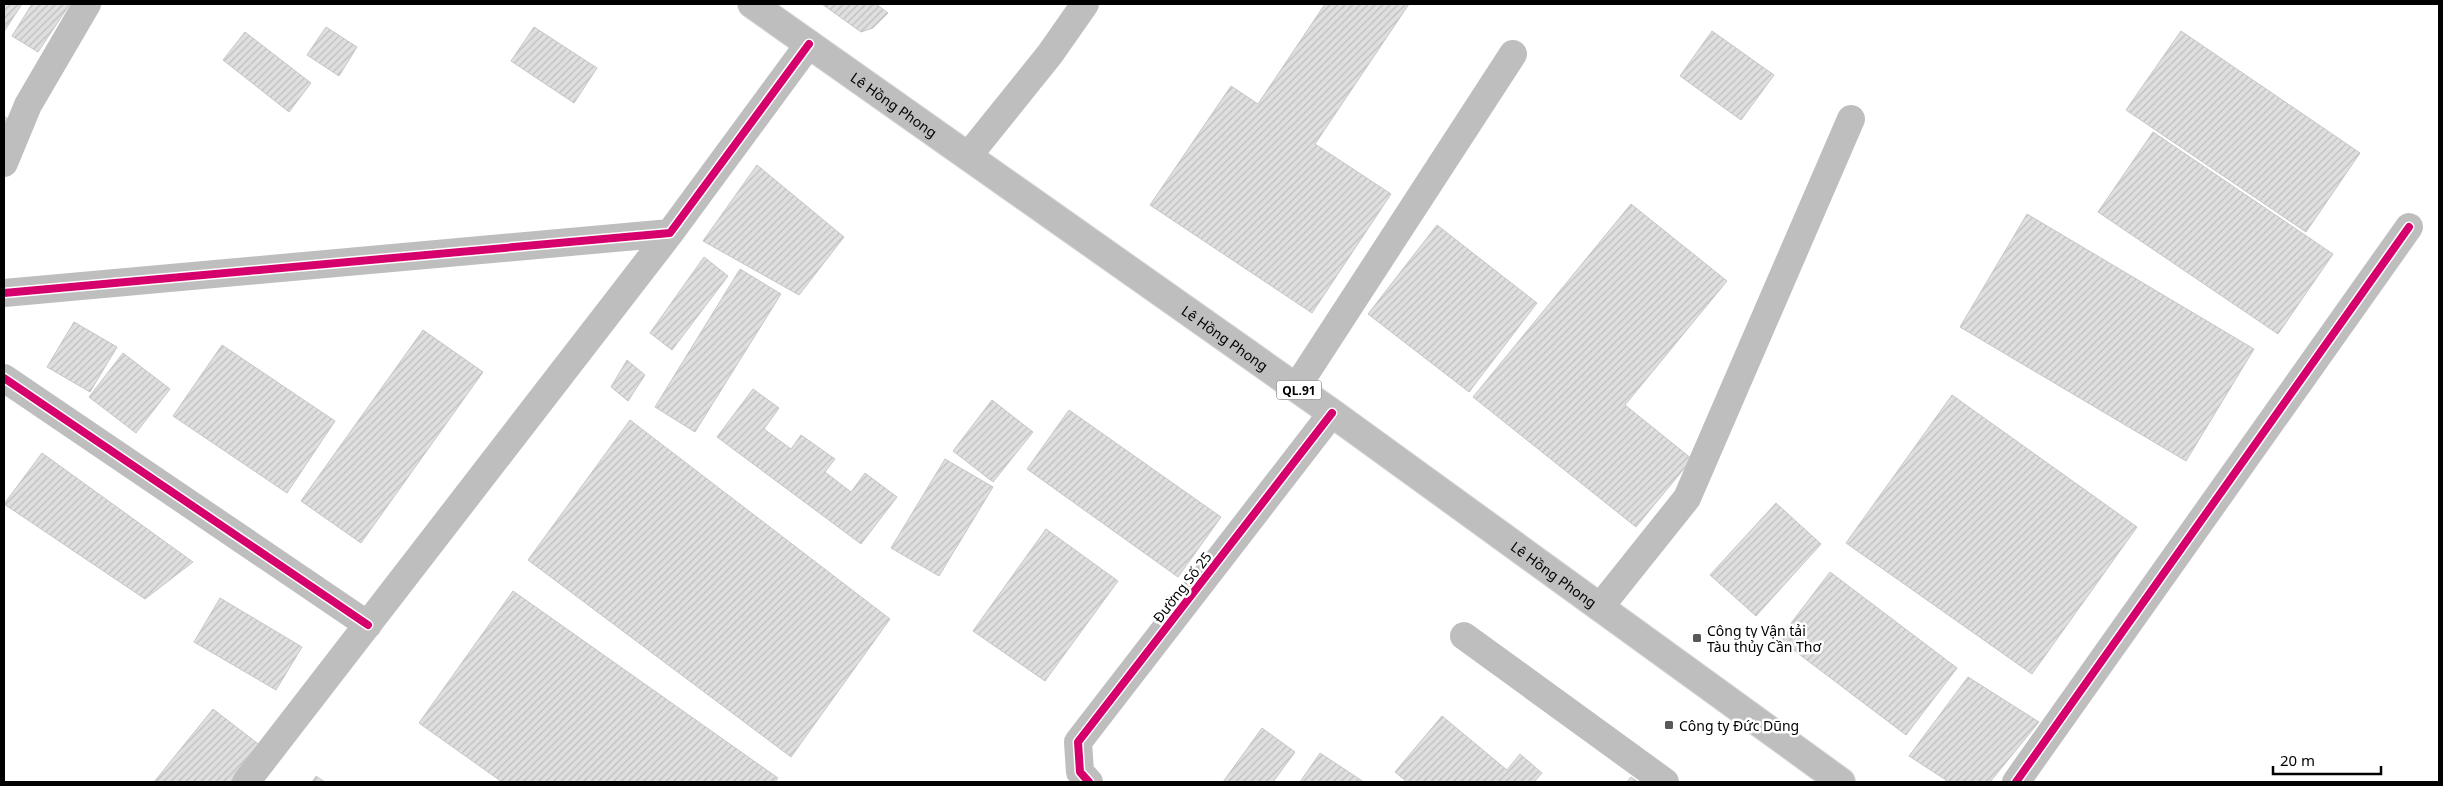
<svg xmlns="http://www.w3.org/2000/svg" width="2443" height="786" font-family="'Noto Sans',sans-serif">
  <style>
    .building { fill: url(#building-hatch); stroke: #c7c7c7 }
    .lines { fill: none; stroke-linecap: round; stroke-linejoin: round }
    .highway-casing { stroke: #dbdbdb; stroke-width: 30 }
    .minor { stroke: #bebebe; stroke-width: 28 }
    .highway { stroke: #bebebe; stroke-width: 28 }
    .cycleway-casing { stroke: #fff; stroke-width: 11 }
    .cycleway { stroke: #d6006c; stroke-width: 8 }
    .poi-dot { fill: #595959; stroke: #fff; stroke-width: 2 }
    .labels { text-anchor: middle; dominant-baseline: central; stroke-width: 5; stroke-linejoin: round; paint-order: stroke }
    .shield { fill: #fff; stroke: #4c4c4c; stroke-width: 1 }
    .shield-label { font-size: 12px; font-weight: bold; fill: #000 }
    .street-label { font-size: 14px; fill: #000; stroke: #fff }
    .poi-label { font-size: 14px; fill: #000; stroke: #fff; text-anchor: start }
  </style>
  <defs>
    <pattern id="building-hatch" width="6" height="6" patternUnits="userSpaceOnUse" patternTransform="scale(1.25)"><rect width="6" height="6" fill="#dfdfdf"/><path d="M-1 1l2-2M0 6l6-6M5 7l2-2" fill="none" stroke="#bebebe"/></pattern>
  </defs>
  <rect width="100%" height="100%" fill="#fff"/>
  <path class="building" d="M 4,4 L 22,4 L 5,30 L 4,29 Z
    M 32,4 L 70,4 L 38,52 L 12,36 Z
    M 822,4 L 876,4 L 888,13 L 873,28 L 861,32 Z
    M 1325,4 L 1409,4 L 1315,144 L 1391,194 L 1312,313 L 1150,205 L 1231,86 L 1258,104 Z
    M 326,27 L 357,47 L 339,76 L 307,55 Z
    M 534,27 L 597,68 L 574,103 L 511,61 Z
    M 1712,31 L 1774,75 L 1741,120 L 1680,76 Z
    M 2181,31 L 2360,153 L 2306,232 L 2126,110 Z
    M 245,32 L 311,83 L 289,112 L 223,60 Z
    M 4,116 L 11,121 L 4,131 Z
    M 2153,132 L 2333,254 L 2278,334 L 2098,212 Z
    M 757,165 L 844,237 L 799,295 L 703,241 Z
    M 1631,204 L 1727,281 L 1625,405 L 1692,459 L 1636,527 L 1473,397 Z
    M 2027,214 L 2254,349 L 2186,461 L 1960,327 Z
    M 1437,225 L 1537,303 L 1469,392 L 1368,314 Z
    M 704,257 L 728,276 L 672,350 L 650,333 Z
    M 740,269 L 781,294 L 695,432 L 655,407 Z
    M 74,322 L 117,347 L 90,392 L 47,367 Z
    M 423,330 L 483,372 L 361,543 L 301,501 Z
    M 222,345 L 335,421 L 287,493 L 173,416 Z
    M 123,353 L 170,389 L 136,433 L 89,397 Z
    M 627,360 L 645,375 L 628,401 L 611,387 Z
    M 753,389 L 779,408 L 764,429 L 791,449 L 801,435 L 835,459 L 825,472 L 851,492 L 865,473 L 897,497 L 861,544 L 717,437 Z
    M 1952,395 L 2137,527 L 2032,674 L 1846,543 Z
    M 992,400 L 1033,432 L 993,482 L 953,451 Z
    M 1069,410 L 1221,517 L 1178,577 L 1027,469 Z
    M 630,420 L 890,619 L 791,757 L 528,560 Z
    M 42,453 L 193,562 L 145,599 L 4,504 Z
    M 945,459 L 993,487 L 939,576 L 891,548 Z
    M 1776,503 L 1821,544 L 1756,616 L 1710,575 Z
    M 1046,529 L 1118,581 L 1045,681 L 973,631 Z
    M 1830,572 L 1957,668 L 1906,735 L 1779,639 Z
    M 513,591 L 778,778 L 775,782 L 502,782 L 419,723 Z
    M 220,598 L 302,647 L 276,690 L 194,642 Z
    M 1968,677 L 2039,722 L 1990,782 L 1949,782 L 1909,756 Z
    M 213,709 L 261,746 L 233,782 L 154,782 Z
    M 1442,716 L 1507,770 L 1520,754 L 1542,773 L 1534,782 L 1407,782 L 1395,772 Z
    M 1262,728 L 1295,752 L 1273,782 L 1223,782 Z
    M 1320,753 L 1364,782 L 1300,782 Z
    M 316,776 L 325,782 L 312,782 Z
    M 1631,777 L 1638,782 L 1627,782 Z"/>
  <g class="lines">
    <defs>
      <g id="highway">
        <path id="s1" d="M 752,4 L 1332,413 L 1841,782"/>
      </g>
    </defs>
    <use href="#highway" class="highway-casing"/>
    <path class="minor" d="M 968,156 L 1050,54 L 1085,4
      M 4,163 L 28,105 L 87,4
      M 4,293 L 670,233 L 809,44
      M 4,378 L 368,625
      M 1296,388 L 1513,54
      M 1600,607 L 1687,498 L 1851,119
      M 1464,636 L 1665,782
      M 246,782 L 670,233
      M 1089,782 L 1080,772 L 1078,742 L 1332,413
      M 2016,782 L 2409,227"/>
    <use href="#highway" class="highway"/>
    <defs>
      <path id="cycleway" d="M 4,293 L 670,233 L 809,44
        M 4,378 L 368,625
        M 1089,782 L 1080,772 L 1078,742 L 1332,413
        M 2016,782 L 2409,227"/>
    </defs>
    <use href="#cycleway" class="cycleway-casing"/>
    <use href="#cycleway" class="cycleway"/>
  </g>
  <g class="poi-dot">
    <rect x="1692" y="633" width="10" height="10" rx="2.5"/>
    <rect x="1664" y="720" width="10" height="10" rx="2.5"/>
  </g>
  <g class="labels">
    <rect class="shield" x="1276.5" y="380.5" width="45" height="19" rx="4"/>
    <g class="shield-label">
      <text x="1299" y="390">QL.91</text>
    </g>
    <g class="street-label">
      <text stroke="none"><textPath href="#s1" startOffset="174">Lê Hồng Phong</textPath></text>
      <text stroke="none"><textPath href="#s1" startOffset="579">Lê Hồng Phong</textPath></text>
      <text stroke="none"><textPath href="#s1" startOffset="984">Lê Hồng Phong</textPath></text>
      <text transform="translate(1182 587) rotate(-52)">Đường Số 25</text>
    </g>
    <g class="poi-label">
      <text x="1707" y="630">Công ty Vận tải<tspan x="1707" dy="16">Tàu thủy Cần Thơ</tspan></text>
      <text x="1679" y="725">Công ty Đức Dũng</text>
    </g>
  </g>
  <rect width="2443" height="786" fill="none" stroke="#000000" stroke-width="10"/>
  <path d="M2273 766v8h108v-8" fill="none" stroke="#000000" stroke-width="2.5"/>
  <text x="2280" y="766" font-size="15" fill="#000000" stroke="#ffffff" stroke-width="4" paint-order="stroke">20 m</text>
</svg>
